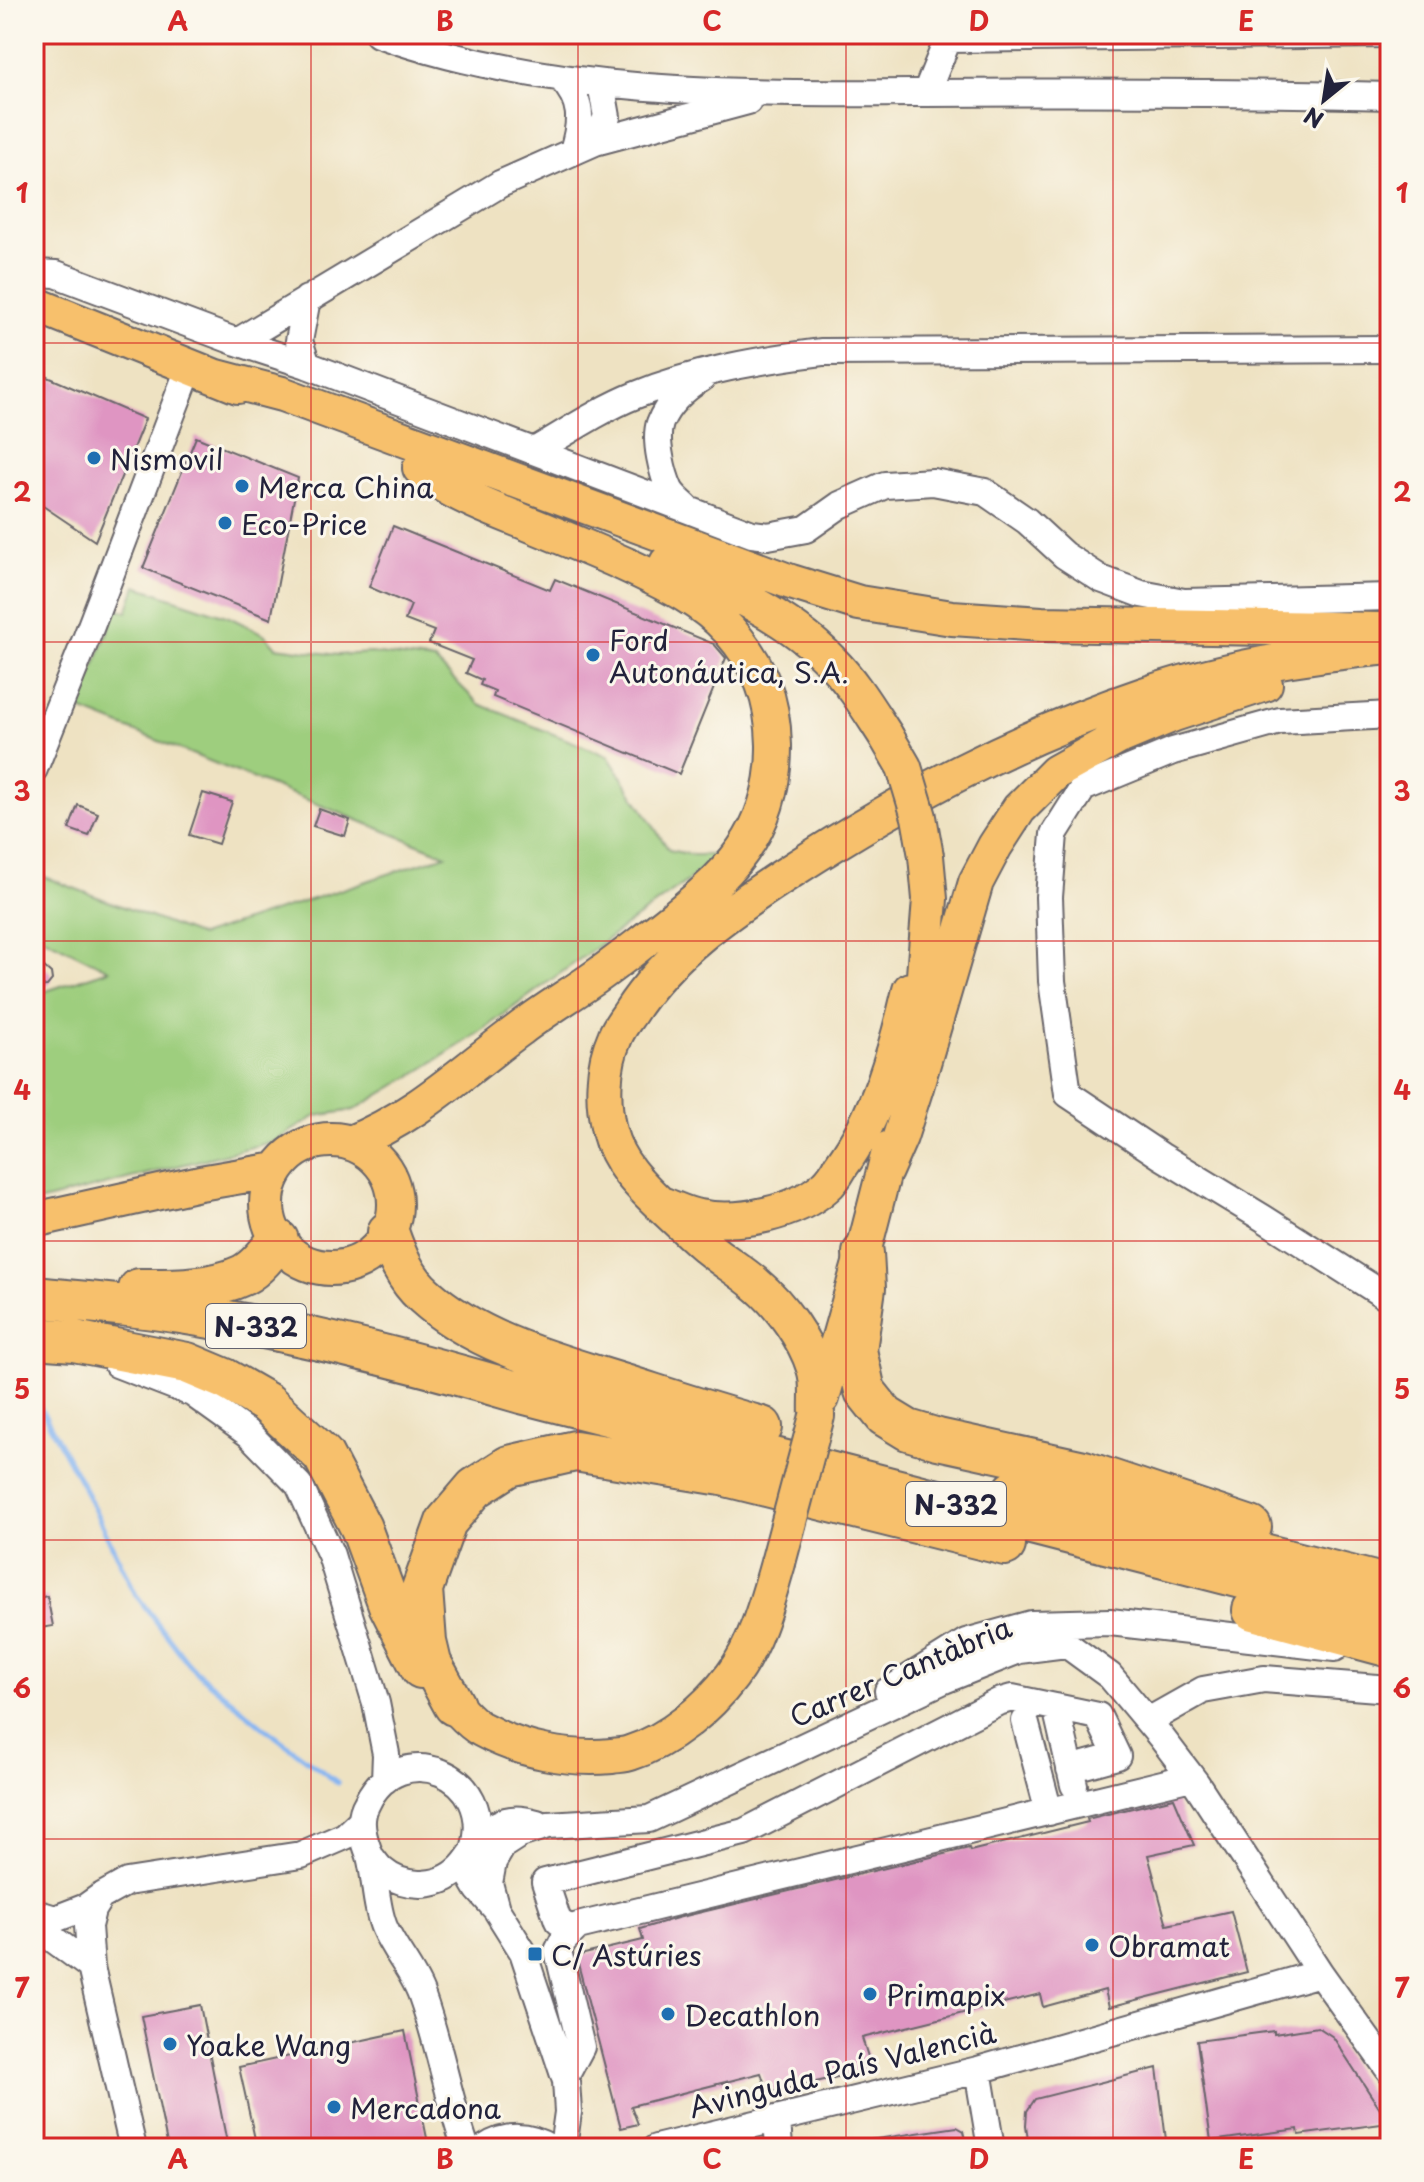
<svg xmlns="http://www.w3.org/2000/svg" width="1424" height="2182" font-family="'Playpen Sans',sans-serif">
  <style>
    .green { fill: #9ece7e; stroke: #60785c; stroke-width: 2 }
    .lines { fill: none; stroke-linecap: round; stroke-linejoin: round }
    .stream { stroke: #86b5f1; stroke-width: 5 }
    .building { fill: #df95c2 }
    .minor-casing { stroke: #69656a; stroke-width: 30 }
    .major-casing { stroke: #69656a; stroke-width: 38 }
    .highway-casing { stroke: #69656a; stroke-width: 44 }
    .minor { stroke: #fff; stroke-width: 26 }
    .major { stroke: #f7c06c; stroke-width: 34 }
    .highway { stroke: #f7c06c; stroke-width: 40 }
    .major-bridge-casing { stroke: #69656a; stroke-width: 38; stroke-linecap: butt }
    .major-bridge { stroke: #f7c06c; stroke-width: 34 }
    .grid { fill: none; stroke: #d62828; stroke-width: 2; stroke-opacity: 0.55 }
    .poi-dot { fill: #1f6fb2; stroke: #fbf7ec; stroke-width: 3 }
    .labels { text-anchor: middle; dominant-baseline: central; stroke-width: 6; stroke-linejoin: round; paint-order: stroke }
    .shield { fill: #fbf7ec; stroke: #636270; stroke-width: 2 }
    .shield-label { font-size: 26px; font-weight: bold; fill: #22223b }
    .poi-label { font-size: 28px; fill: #22223b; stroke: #fbf7ec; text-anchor: start }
    .street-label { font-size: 28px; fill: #22223b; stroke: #fbf7ec }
    .neatline { fill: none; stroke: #d62828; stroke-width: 3 }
    .grid-label { font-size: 26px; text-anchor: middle; font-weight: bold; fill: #d62828 }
  </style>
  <rect width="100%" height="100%" fill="#fbf7ec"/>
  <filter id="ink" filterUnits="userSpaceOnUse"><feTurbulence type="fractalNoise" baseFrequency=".0125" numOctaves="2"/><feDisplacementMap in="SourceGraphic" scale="16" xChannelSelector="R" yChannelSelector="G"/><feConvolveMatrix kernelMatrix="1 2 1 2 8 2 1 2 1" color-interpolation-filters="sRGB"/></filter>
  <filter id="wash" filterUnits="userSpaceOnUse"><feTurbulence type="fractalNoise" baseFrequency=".006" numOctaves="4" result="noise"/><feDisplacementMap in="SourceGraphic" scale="32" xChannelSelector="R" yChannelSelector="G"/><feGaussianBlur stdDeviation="1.8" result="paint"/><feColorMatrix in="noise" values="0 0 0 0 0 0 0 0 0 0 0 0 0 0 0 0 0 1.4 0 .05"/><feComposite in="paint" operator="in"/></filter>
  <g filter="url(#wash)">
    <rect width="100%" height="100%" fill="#eee2c2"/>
    <path class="green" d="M 136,586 L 229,617 L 264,634 L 276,647 L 338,655 L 371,653 L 435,661 L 479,704 L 608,756 L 669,850 L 693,855 L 717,855 L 690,879 L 474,1036 L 418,1072 L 354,1110 L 316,1116 L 275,1141 L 34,1203 L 34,995 L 109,970 L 34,933 L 34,873 L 200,936 L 446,855 L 78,709 L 117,608 L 127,612 Z"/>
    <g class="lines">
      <path class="stream" d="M 34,1396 L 88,1496 L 136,1595 L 192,1668 L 263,1727 L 338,1783"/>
    </g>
    <g id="blocks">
      <path class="building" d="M 34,371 L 145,419 L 95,541 L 40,504 L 43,497 L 34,493 Z
        M 196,437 L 298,478 L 271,619 L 143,568 Z
        M 393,526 L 550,590 L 555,579 L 714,644 L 726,658 L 679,774 L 493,697 L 495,691 L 480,685 L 482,680 L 466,673 L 472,660 L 429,643 L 434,631 L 405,620 L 411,605 L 369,587 Z
        M 203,793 L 232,802 L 218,844 L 189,835 Z
        M 78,805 L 98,813 L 89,836 L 69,829 Z
        M 319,809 L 350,820 L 345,836 L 313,826 Z
        M 34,958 L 51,973 L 52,980 L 47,986 L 34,987 Z
        M 47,1596 L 53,1626 L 40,1628 L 34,1599 Z
        M 1174,1798 L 1194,1845 L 1148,1855 L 1167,1925 L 1231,1911 L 1247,1972 L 1109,2007 L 1105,1990 L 1043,2007 L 1040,1994 L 862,2038 L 872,2069 L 768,2093 L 761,2073 L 631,2106 L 638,2124 L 621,2128 L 576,1956 L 643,1940 L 640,1929 L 677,1918 L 969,1848 L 970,1851 L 1088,1822 L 1087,1819 Z
        M 200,2005 L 228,2148 L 168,2148 L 141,2016 Z
        M 1318,2027 L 1333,2037 L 1389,2123 L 1299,2135 L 1298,2129 L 1211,2141 L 1197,2041 L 1274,2031 L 1274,2034 Z
        M 405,2031 L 429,2148 L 257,2148 L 239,2067 Z
        M 1157,2068 L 1167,2148 L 1029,2148 L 1026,2125 L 1027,2111 L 1035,2099 Z
        M 957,2127 L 964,2131 L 968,2148 L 869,2148 L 869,2140 Z"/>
    </g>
  </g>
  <g filter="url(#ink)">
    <use href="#blocks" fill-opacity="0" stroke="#69656a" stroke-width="2"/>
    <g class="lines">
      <defs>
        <path id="minor" d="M 378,34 C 553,96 740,94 923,93 C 1079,92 1235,92 1390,96
          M 562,79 C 583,102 582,121 573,151
          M 926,93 L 948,39 L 1390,34
          M 595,142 L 607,117 L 601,83
          M 34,273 L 56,274 L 237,342 L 307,365 L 752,534 L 768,536 L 806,529 L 840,505 L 885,485 L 933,482 L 985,492 L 1027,521 L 1064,555 L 1101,579 L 1141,594 L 1184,602 L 1390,597
          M 307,299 L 299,341 L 307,365
          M 237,342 L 500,184 L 595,142 L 748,101
          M 534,451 C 567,432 601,409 636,395 C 695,371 759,360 822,352 L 1390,349
          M 687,508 C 682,503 674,497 670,490 C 663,475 654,440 660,423 C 667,404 685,388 702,378
          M 1390,715 L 1280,721 L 1173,751 L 1083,788 L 1054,834 L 1049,897 L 1052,981 L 1068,1094 L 1161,1156 L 1263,1218 L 1390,1299
          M 34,769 L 86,639 L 190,366
          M 117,1364 L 192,1393 L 249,1434 L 299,1485 L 331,1555 L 376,1703 L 386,1754 L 385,1780
          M 888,1691 L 966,1642 L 1031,1624 L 1110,1622 L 1335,1648
          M 1056,1707 L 1074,1785
          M 1025,1721 L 1049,1812
          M 1148,1721 L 1203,1690 L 1264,1679 L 1390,1689
          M 370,1856 C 374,1860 377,1866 382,1870 C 406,1891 445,1888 465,1863 C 475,1851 483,1834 496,1825 C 511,1817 522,1819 537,1823
          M 464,1865 L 478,1889 L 496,1909 L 523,1952 L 566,2081 L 568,2112 L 563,2148
          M 496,1909 L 489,1883 L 493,1862 L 503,1845 L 520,1834 L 548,1825 L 649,1819 L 944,1680 L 1019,1650 L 1066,1644 L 1110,1676 L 1161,1737 L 1196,1783 L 1320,1973 L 1390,2071
          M 34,1910 L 39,1914 L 55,1919 L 86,1907 L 100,1897
          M 34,1925 L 91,1967
          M 573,1931 L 558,1921 L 545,1882 L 744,1832 L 998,1702 L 1012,1698 L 1098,1716 L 1117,1756 L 1070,1769
          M 978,2070 L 991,2148
          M 565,2077 L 581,2047 L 558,1951 L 563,1941 L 578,1926 L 1191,1777
          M 777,2120 L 779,2148
          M 133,2148 L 91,1967 L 88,1926 L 92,1910 L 100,1897 L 127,1882 L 301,1855 L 345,1836 L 362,1820
          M 466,2148 C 448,2098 440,2046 422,1996 C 414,1972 394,1951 384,1927 C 375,1905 376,1878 370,1856 C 366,1844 361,1833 362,1820 C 362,1815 364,1808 367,1803 C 398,1736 498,1773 474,1850
          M 485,2148 C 506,2134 529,2135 550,2148
          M 656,2148 L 978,2070 L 1320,1973"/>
        <path id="major" d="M 34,304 L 238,386
          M 217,377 L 282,394 L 791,582 L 859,603 L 952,618 L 1042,624 L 1382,630
          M 667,563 C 725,588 787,615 831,661 C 853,683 869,710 886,736
          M 919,1018 L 923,988 L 930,899 L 926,856
          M267 1204a64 64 0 1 1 128 0a64 64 0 1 1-128 0Z
          M 350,1143 C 415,1118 465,1069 520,1029 C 542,1012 567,997 590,981 C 615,964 638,945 662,927 C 727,877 775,833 774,745 C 773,699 760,665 729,630 C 703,601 667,584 633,568 C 596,551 559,536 522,521 C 497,511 473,502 450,489 C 439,483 430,475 420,468
          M 885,1171 L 900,1137 L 916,1087 L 976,882 L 995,846 L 1019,809 L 1056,772 L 1119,737 L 1174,714 L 1265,684
          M 664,1205 C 675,1209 687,1215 699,1217 C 739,1225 796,1213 826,1186 C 832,1181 837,1173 841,1166 C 878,1116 896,1050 910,990
          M 34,1220 L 200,1183 L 276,1170
          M 822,1398 L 863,1253 L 890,1148
          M 817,1416 C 816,1401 819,1382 814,1368 C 805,1339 781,1305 757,1285 C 740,1270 720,1259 703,1244 C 689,1232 676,1219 663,1207 C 639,1184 617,1163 609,1131 C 602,1101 602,1066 615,1037 C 618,1029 624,1021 629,1014 C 668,953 731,910 791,871 C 904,798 1016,738 1143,695 C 1222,668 1307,654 1390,647
          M 454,1705 C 462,1713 471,1724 481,1729 C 521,1751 568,1760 612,1756 C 618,1755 625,1755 630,1753 C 669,1741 708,1708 732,1676 C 756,1644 767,1601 778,1563"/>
        <path id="highway" d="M 388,1232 C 396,1255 405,1278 424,1295 C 479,1345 559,1364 628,1386 C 672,1400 717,1415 762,1427
          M 863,1253 L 865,1288 L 856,1350 L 865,1391 L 885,1416 L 908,1430 L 938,1439 L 1084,1471 L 1251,1527
          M 139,1289 C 172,1289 212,1290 243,1275 C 257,1268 269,1252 278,1240
          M 34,1297 C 83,1302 132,1305 181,1313 C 296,1331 409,1360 521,1393 L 1390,1616
          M 34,1338 L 74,1341 L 187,1363 L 225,1379 L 267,1403 L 323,1455 L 361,1528 L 389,1605 L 421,1668
          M 1014,1491 L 1390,1586
          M 1253,1610 L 1390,1647
          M 454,1705 L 431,1663 L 426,1642 L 422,1589 L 446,1522 L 475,1488 L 509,1466 L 575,1451 L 722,1475 L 1005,1545"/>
      </defs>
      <use href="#minor" class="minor-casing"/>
      <use href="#major" class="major-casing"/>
      <use href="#highway" class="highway-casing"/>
      <use href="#minor" class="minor"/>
      <use href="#major" class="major"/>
      <use href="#highway" class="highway"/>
      <defs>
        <path id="major-bridge" d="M 886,736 L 904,767 L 919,817 L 926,856
          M 778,1563 L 817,1416"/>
      </defs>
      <use href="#major-bridge" class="major-bridge-casing"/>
      <use href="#major-bridge" class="major-bridge"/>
    </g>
  </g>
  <path class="grid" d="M 311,34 L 311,2148M 578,34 L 578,2148M 846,34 L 846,2148M 1113,34 L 1113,2148M 34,343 L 1390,343M 34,642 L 1390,642M 34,941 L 1390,941M 34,1241 L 1390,1241M 34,1540 L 1390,1540M 34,1839 L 1390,1839"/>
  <g class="poi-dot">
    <circle cx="94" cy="458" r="8"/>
    <circle cx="242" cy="486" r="8"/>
    <circle cx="225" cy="523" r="8"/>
    <circle cx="593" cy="655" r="8"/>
    <circle cx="1092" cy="1945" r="8"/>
    <rect x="527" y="1946" width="16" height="16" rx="4"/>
    <circle cx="870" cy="1994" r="8"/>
    <circle cx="668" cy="2014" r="8"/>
    <circle cx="170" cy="2044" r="8"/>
    <circle cx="334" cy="2107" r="8"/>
  </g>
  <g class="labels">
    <g class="shield">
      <rect x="206" y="1304" width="100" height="44" rx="6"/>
      <rect x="906" y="1482" width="100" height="44" rx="6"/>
    </g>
    <g class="shield-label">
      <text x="256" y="1326">N-332</text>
      <text x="956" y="1504">N-332</text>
    </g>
    <g class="poi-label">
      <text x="110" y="458">Nismovil</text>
      <text x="258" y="486">Merca China</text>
      <text x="241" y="523">Eco-Price</text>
      <text x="609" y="639">Ford<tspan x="609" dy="32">Autonáutica, S.A.</tspan></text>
      <text x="1108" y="1945">Obramat</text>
      <text x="551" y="1954">C/ Astúries</text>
      <text x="886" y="1994">Primapix</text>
      <text x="684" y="2014">Decathlon</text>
      <text x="186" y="2044">Yoake Wang</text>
      <text x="350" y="2107">Mercadona</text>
    </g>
    <g class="street-label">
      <text transform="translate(900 1671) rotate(-23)">Carrer Cantàbria</text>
      <text transform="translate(842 2069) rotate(-14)">Avinguda País Valencià</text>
    </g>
  </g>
  <rect width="1424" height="2182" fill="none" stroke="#fbf7ec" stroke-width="88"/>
  <g transform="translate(1324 100) rotate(210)" stroke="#fbf7ec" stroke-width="6" paint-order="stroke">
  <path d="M0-6L14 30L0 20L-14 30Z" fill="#22223b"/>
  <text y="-12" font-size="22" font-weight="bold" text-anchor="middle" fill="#22223b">N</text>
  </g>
  <rect x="44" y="44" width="1336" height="2094" class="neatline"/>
  <g class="grid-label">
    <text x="178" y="31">A</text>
    <text x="445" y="31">B</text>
    <text x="712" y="31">C</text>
    <text x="979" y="31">D</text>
    <text x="1246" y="31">E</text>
    <text x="22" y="203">1</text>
    <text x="1402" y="203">1</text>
    <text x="22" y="502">2</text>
    <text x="1402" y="502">2</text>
    <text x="22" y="801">3</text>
    <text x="1402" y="801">3</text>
    <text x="22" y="1100">4</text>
    <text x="1402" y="1100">4</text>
    <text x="22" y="1399">5</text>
    <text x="1402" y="1399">5</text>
    <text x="22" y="1698">6</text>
    <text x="1402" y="1698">6</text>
    <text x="22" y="1998">7</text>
    <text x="1402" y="1998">7</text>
    <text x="178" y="2169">A</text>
    <text x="445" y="2169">B</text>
    <text x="712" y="2169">C</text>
    <text x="979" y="2169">D</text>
    <text x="1246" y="2169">E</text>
  </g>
</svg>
